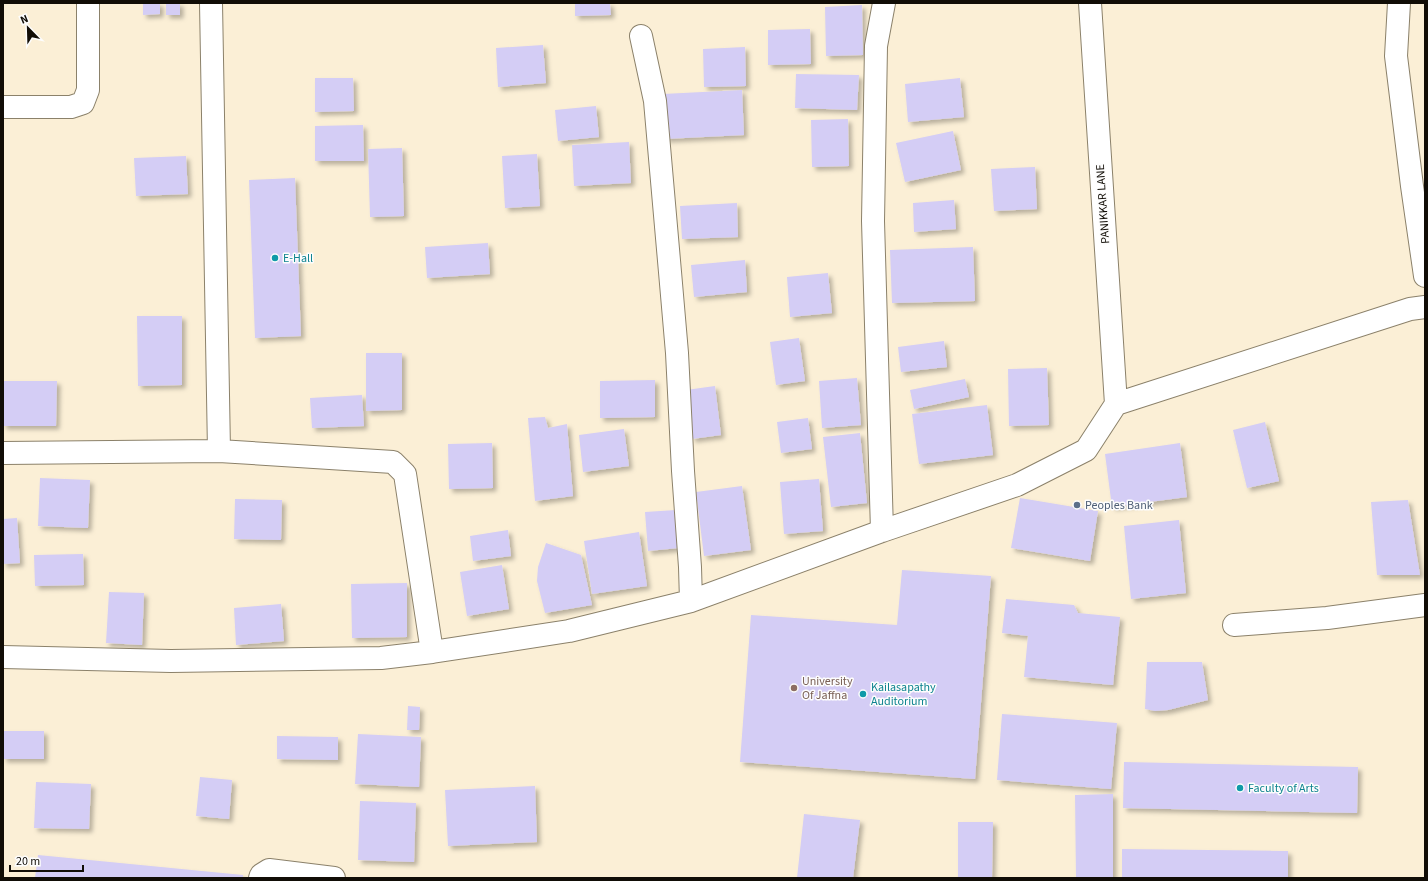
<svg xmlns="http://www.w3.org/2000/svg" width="1428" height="881" font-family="'Source Sans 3',sans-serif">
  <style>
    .building { fill: #d4cdf5; filter: url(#shadow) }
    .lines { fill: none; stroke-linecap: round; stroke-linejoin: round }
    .minor-casing { stroke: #8b816a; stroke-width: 24 }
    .minor { stroke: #fff; stroke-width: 22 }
    .culture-dot { fill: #0f9aa8; stroke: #fdfdfd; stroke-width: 1.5 }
    .service-dot { fill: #5c6f8a; stroke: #fdfdfd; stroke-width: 1.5 }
    .education-dot { fill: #8d6e63; stroke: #fdfdfd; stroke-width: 1.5 }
    .labels { text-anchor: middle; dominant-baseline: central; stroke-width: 3; stroke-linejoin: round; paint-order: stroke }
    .street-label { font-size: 12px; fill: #110d06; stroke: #fdfdfd }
    .culture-label { font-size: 12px; fill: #0d838f; stroke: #fdfdfd; text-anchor: start }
    .service-label { font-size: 12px; fill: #4e5e75; stroke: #fdfdfd; text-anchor: start }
    .education-label { font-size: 12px; fill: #785e54; stroke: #fdfdfd; text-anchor: start }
  </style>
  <defs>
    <filter id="shadow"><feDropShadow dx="3.5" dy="3.5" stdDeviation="2" flood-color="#0004"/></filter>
  </defs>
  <rect width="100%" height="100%" fill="#fbefd6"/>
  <path class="building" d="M 143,3 L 160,3 L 160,14 L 143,15 Z
    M 166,3 L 180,3 L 180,15 L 166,15 Z
    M 575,3 L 610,3 L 611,15 L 575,16 Z
    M 862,5 L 863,55 L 826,56 L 825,7 Z
    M 810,29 L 811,64 L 768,65 L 768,30 Z
    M 543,45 L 546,83 L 498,87 L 496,48 Z
    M 745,47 L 746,86 L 704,87 L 703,49 Z
    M 796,74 L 859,75 L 857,110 L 795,108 Z
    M 315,78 L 353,78 L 354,111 L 315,112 Z
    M 960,78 L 964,117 L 908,122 L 905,84 Z
    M 742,90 L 744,135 L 665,139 L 663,94 Z
    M 596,106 L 599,137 L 558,141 L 555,110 Z
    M 848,119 L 849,166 L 812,167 L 811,120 Z
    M 363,125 L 364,161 L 315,161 L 315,126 Z
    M 953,131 L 961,170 L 905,182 L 896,143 Z
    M 629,142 L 631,183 L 574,186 L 572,145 Z
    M 402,148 L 404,216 L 370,217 L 368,149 Z
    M 537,154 L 540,206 L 505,208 L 502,156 Z
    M 186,156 L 188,194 L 136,196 L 134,158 Z
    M 1035,167 L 1037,209 L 994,211 L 991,169 Z
    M 295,178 L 301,336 L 255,338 L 249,180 Z
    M 954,200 L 956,229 L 914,232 L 913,203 Z
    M 737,203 L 738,237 L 682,239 L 680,206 Z
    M 488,243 L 490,274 L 427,278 L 425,247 Z
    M 973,247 L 975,301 L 892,303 L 890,250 Z
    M 745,260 L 747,292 L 694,297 L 691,265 Z
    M 828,273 L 832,313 L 790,317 L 787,277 Z
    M 137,316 L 182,316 L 182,385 L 138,386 Z
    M 799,338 L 805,381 L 776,385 L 770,342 Z
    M 944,341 L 947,367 L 901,372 L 898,347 Z
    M 366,353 L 402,353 L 402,410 L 366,411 Z
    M 1047,368 L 1049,425 L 1009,426 L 1008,369 Z
    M 857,378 L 861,425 L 822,428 L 819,381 Z
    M 965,379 L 969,397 L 914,409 L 910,390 Z
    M 655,380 L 655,417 L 600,418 L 600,381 Z
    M 3,381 L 57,381 L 56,426 L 3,426 Z
    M 715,386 L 721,435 L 692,439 L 686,390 Z
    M 362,395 L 364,426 L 312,428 L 310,398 Z
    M 987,405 L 993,455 L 919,464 L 912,414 Z
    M 545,417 L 548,428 L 567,424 L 573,496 L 535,501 L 528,418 Z
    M 808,418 L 812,449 L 781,453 L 777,422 Z
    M 1265,422 L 1279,481 L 1247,488 L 1233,430 Z
    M 624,429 L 629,466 L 583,472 L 579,435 Z
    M 860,433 L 867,503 L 831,507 L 823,437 Z
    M 492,443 L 493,488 L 449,489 L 448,444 Z
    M 1180,443 L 1187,497 L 1112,507 L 1105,454 Z
    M 40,478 L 90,480 L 88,528 L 38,526 Z
    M 819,479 L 823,531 L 784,534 L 780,482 Z
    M 742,486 L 751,550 L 704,556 L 696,492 Z
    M 1020,498 L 1098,511 L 1090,561 L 1011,548 Z
    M 235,499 L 282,500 L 281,540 L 234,539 Z
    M 1408,500 L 1420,575 L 1377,575 L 1371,502 Z
    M 676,510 L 679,548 L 648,551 L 645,512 Z
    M 17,518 L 20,563 L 3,564 L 3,519 Z
    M 1179,520 L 1186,593 L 1131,599 L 1124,526 Z
    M 508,530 L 511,556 L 473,561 L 470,536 Z
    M 639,532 L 647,586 L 592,594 L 584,541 Z
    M 546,543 L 581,555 L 592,605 L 545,613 L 537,581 L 538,567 Z
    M 83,554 L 84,585 L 35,586 L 34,555 Z
    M 502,565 L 509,609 L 467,616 L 460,572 Z
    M 902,570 L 991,576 L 975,779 L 740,762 L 751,615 L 897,625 Z
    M 407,583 L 407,637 L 352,638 L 351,584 Z
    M 109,592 L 144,593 L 142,645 L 106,643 Z
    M 1006,599 L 1074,605 L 1078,613 L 1120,617 L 1113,685 L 1024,677 L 1028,636 L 1002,633 Z
    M 281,604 L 284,641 L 236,645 L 234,608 Z
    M 1147,662 L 1202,662 L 1208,700 L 1168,710 L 1155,711 L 1145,709 Z
    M 408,706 L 420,707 L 419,730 L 407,730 Z
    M 1002,714 L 1117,723 L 1111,789 L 997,780 Z
    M 3,731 L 44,731 L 44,759 L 3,759 Z
    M 358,734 L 421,737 L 419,787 L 355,784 Z
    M 277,736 L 338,737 L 338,760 L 277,759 Z
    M 1124,762 L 1358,767 L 1357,813 L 1123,808 Z
    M 200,777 L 232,780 L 229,819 L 196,816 Z
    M 36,782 L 91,784 L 89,829 L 34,828 Z
    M 535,786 L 537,842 L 448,846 L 445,790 Z
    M 1113,794 L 1113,878 L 1076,878 L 1075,795 Z
    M 360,801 L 416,803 L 414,862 L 358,860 Z
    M 804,814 L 860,820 L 853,878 L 797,878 Z
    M 958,822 L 993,822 L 992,878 L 958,878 Z
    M 1122,849 L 1288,851 L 1288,878 L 1122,878 Z
    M 38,855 L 243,875 L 243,878 L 35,878 Z"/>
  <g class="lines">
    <defs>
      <path id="minor" d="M 211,3 L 219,451
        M 1090,3 L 1116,404
        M 1399,3 L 1396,56 L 1412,186 L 1425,276
        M 641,36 L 655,101 L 670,272 L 677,353 L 683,471 L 690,567 L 691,601
        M 3,107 L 71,107 L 83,103 L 88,90 L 88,3
        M 3,453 L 219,451 L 393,462 L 405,474 L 432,652 L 569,631 L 691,601 L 882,531 L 1017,485 L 1086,450 L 1116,404 L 1410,309 L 1425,307
        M 882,531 L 873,221 L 876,46 L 884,3
        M 1234,625 L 1327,618 L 1425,605
        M 3,657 L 171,661 L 381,658 L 432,652
        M 260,878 L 261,875 L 269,870 L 334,878"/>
    </defs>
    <use href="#minor" class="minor-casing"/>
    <use href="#minor" class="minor"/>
  </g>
  <g class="culture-dot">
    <circle cx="275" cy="258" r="4"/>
    <circle cx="863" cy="694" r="4"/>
    <circle cx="1240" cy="788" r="4"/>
  </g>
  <circle class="service-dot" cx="1077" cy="505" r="4"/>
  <circle class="education-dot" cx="794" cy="688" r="4"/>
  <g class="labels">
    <g class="street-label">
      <text transform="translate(1103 204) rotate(-94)">PANIKKAR LANE</text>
    </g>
    <g class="culture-label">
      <text x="283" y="258">E-Hall</text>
      <text x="871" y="687">Kailasapathy<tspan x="871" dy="14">Auditorium</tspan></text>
      <text x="1248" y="788">Faculty of Arts</text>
    </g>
    <g class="service-label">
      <text x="1085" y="505">Peoples Bank</text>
    </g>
    <g class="education-label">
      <text x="802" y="681">University<tspan x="802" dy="14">Of Jaffna</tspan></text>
    </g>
  </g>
  <rect width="1428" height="881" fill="none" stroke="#110d06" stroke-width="8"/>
  <g transform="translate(28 28) rotate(337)" stroke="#fdfdfd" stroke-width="3" paint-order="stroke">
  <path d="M0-3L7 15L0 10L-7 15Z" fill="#110d06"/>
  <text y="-6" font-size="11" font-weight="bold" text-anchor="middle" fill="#110d06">N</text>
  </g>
  <path d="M10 865v6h73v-6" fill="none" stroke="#110d06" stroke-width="2"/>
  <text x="16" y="865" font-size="12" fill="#110d06" stroke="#fdfdfd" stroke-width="3" paint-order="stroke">20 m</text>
</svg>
